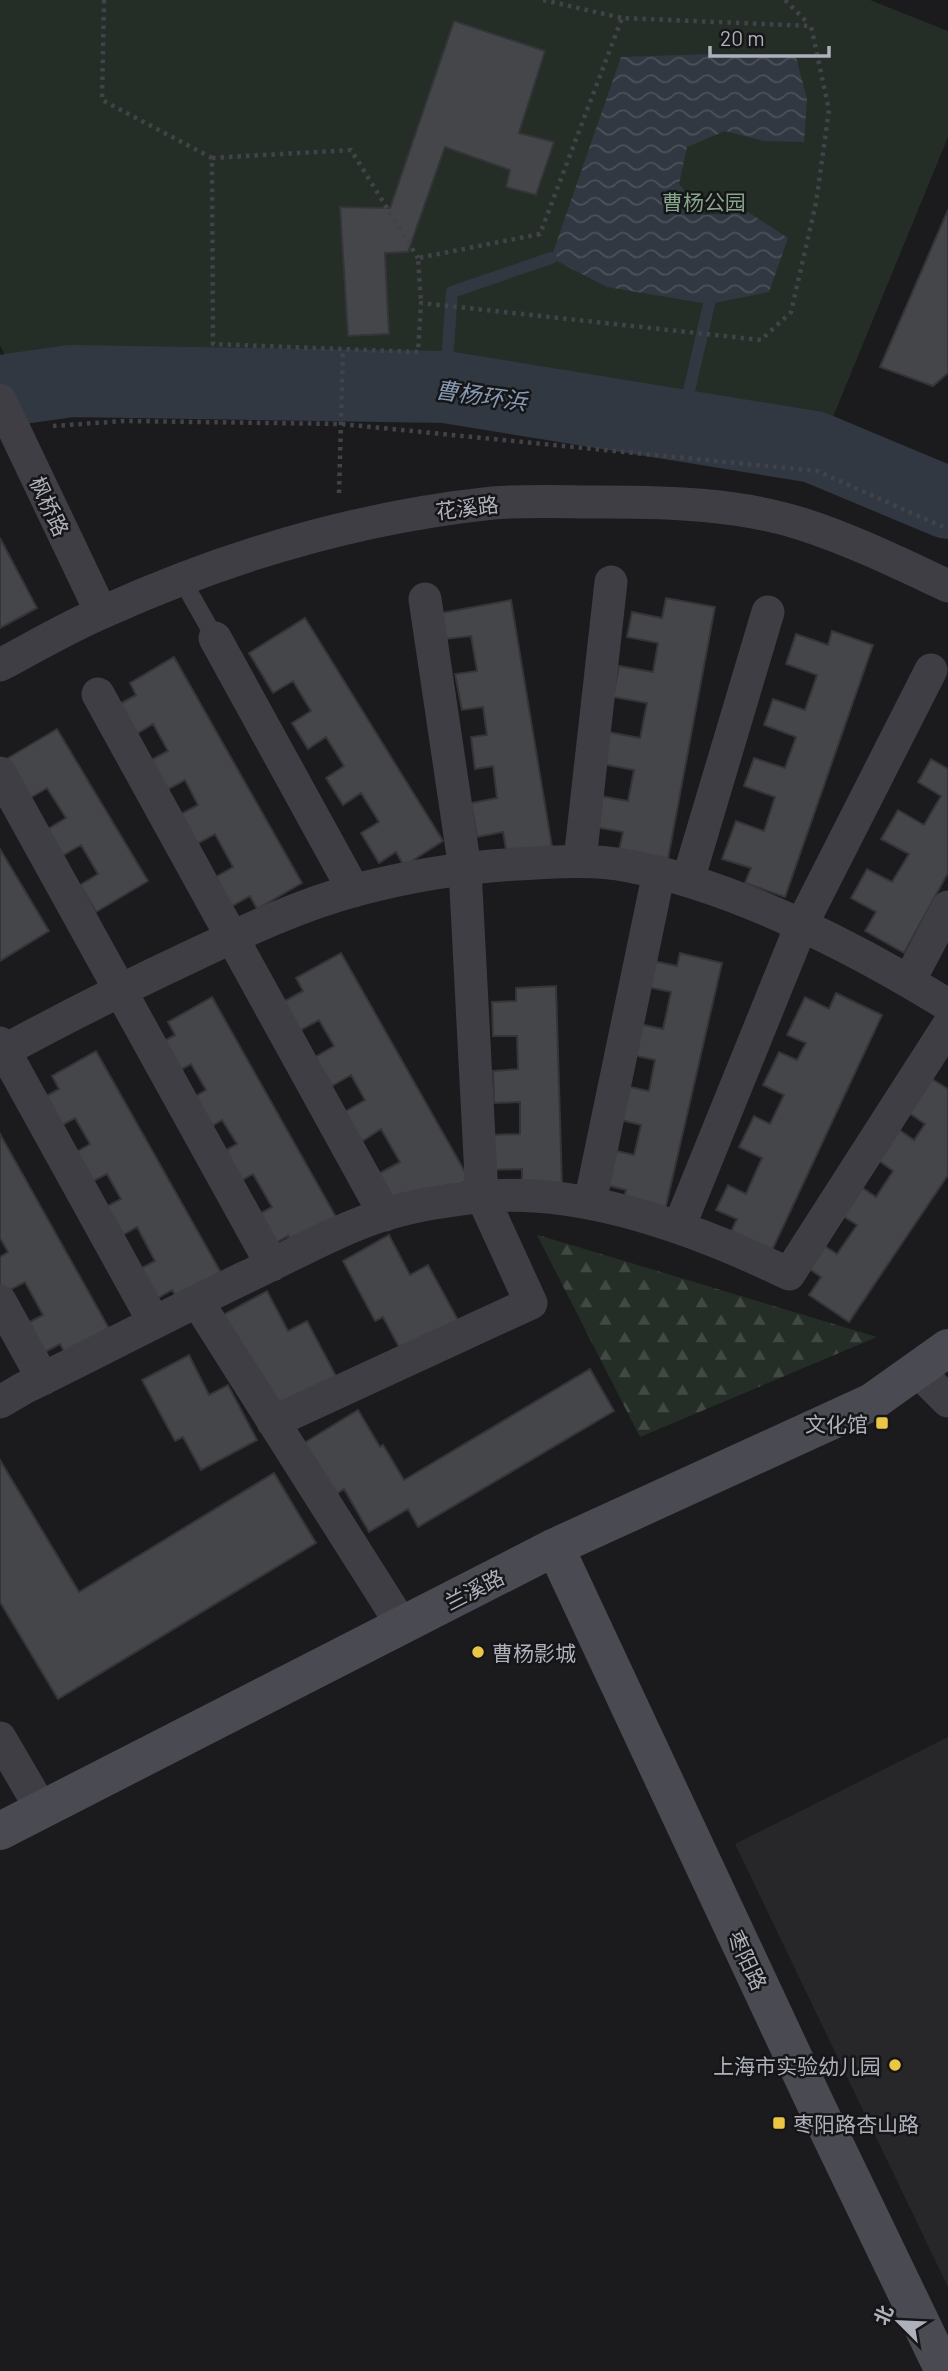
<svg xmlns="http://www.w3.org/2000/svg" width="948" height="2371" font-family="Barlow,'Noto Sans SC',sans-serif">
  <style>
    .built { fill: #27272a }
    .forest { fill: url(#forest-firs) }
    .park { fill: #252d27 }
    .water { fill: url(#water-waves) }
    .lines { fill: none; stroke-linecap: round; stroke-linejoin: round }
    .stream { stroke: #313841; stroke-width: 12 }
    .river { stroke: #313841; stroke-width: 72 }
    .building { fill: #45464a; stroke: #353539; stroke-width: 2 }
    .path { stroke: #424349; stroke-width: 4.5; stroke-dasharray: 3.5 5; stroke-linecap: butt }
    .lane { stroke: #3e3e44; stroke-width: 18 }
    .street { stroke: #3e3e44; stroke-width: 33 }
    .secondary { stroke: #4a4b52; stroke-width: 38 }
    .poi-dot { fill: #ebc645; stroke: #161618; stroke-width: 2.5 }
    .labels { text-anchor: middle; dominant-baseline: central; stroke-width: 5; stroke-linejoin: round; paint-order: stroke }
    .park-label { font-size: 21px; fill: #86a58c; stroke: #161618 }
    .street-label { font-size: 21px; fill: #aeb1bc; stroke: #161618 }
    .poi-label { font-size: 21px; fill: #aeb1bc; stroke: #161618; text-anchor: end }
    .water-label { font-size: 23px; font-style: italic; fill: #879ab4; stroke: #161618 }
  </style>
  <defs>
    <pattern id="forest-firs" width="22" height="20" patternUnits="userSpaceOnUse" patternTransform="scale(1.75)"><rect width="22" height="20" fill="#252d27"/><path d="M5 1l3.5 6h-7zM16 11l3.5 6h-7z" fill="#424944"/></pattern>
    <pattern id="water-waves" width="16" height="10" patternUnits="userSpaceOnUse" patternTransform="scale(1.75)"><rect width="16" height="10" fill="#313841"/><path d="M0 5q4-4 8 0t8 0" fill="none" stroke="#4c525a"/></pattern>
  </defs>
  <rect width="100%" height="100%" fill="#1b1b1d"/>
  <path class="built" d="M 948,1737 L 948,2287 L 735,1844 Z"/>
  <path class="forest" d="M 537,1235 L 538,1235 L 877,1337 L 640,1437 Z"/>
  <path class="park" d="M 0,0 L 870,0 L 948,31 L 948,137 L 833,417 L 344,367 L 9,364 L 0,345 Z"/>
  <path class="water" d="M 711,54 L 796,57 L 807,99 L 804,142 L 764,141 L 725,131 L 687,147 L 679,184 L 704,215 L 748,212 L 788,238 L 769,292 L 709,304 L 607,287 L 551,258 L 621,57 Z"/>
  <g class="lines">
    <path class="stream" d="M 445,387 L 452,292 L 551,258
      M 681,426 L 709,304"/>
    <path class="river" d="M 0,391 L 71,381 L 445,387 L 814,447 L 948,503"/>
  </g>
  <path class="building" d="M 454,21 L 545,51 L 519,133 L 554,142 L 536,195 L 506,187 L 510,170 L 445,147 L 408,252 L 385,253 L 389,334 L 348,336 L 340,207 L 390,208 Z
    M 948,210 L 948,373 L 933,386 L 880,367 Z
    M 0,538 L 37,608 L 0,628 Z
    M 666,598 L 715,607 L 667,864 L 618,855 L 623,832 L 589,826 L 595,795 L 628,801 L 634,770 L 602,764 L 608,732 L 640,738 L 647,703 L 613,697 L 619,666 L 653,672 L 658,643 L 627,637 L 632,612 L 662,618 Z
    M 511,600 L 552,847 L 507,855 L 503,832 L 477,837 L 471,803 L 497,798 L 493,766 L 475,769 L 471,737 L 487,735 L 483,707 L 462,710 L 455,674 L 477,671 L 471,636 L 446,639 L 441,613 Z
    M 305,618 L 443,841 L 404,866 L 396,852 L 379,863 L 361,833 L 379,822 L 361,793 L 343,805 L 326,778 L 344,766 L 326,737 L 308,749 L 292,723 L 311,711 L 293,681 L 273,693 L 249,653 Z
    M 832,631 L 873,645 L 785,897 L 745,883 L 751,868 L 722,859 L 736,821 L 764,831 L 775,797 L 744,786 L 754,758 L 785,768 L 796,737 L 764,725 L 773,699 L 805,710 L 817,675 L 786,664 L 796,634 L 828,645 Z
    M 174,657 L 302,883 L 257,909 L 250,896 L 229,908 L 212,879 L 233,867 L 215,834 L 193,846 L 177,816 L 198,805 L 185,780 L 165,791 L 149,761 L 168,751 L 153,724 L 133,736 L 116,706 L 136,695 L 130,683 Z
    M 57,729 L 148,881 L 96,912 L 80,885 L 98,874 L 81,845 L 62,856 L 46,830 L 66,818 L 47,788 L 27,800 L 3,761 Z
    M 931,759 L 948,769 L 948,873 L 904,953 L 865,931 L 876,912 L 851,898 L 867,869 L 892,882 L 909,854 L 881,839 L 898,810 L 924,825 L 941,796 L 918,782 Z
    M 0,849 L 49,931 L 0,961 Z
    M 341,953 L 469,1179 L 424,1205 L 395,1204 L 378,1174 L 400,1162 L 381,1129 L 361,1142 L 344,1112 L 365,1100 L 351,1075 L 332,1086 L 315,1057 L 334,1046 L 319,1020 L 299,1031 L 283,1002 L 303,991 L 296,978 Z
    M 680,953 L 722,963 L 663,1219 L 621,1209 L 626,1190 L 597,1183 L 604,1148 L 634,1155 L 641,1125 L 613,1118 L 621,1085 L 649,1091 L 655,1060 L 628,1054 L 635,1023 L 663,1029 L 671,992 L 643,986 L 649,960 L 677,966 Z
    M 556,986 L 562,1186 L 522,1188 L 522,1169 L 489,1170 L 488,1135 L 520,1134 L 520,1102 L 494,1103 L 493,1071 L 518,1069 L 517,1036 L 493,1036 L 492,1002 L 516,1001 L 516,988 Z
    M 836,993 L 882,1015 L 768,1259 L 727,1240 L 737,1219 L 716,1210 L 728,1185 L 746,1194 L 762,1158 L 739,1147 L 754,1116 L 770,1124 L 784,1095 L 763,1085 L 779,1052 L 797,1060 L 806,1043 L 787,1035 L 805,997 L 829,1009 Z
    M 212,997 L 340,1224 L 295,1249 L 288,1236 L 267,1248 L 250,1219 L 272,1207 L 253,1174 L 232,1186 L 215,1156 L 237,1144 L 222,1120 L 204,1131 L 187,1101 L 206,1090 L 191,1064 L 171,1075 L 155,1046 L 175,1035 L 168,1022 Z
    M 96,1051 L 224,1278 L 180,1303 L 172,1290 L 151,1302 L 134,1272 L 155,1261 L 137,1227 L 116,1239 L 100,1210 L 121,1199 L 107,1174 L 87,1184 L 71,1155 L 90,1144 L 75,1118 L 55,1129 L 39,1100 L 59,1089 L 52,1076 Z
    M 929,1077 L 948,1089 L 948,1175 L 849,1322 L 809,1295 L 821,1277 L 805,1266 L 820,1243 L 837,1254 L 857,1225 L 835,1211 L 854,1182 L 876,1197 L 893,1171 L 874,1157 L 895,1127 L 914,1140 L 925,1124 L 906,1111 Z
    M 0,1134 L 111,1332 L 67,1357 L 60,1344 L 38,1356 L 22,1326 L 43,1315 L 25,1282 L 4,1293 L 0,1287 L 0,1257 L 8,1252 L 0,1238 Z
    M 389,1235 L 410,1275 L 428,1265 L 458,1320 L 401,1351 L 383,1317 L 375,1321 L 343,1261 Z
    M 267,1291 L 288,1331 L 307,1321 L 336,1376 L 279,1406 L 221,1316 Z
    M 189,1355 L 209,1395 L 228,1385 L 257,1440 L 201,1470 L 183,1437 L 175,1441 L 142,1380 Z
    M 590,1369 L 614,1411 L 418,1527 L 408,1509 L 369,1532 L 344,1489 L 335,1495 L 304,1443 L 358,1410 L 380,1447 L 383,1445 L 404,1480 Z
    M 0,1460 L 79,1592 L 274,1473 L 316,1543 L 58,1699 L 0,1602 Z"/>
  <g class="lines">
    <path class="path" d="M 104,0 L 102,100 L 212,158 L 213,344 L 418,352 L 421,303 L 761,340 L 791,312 L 816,203 L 829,110 L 811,26 L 622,18 L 540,234 L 418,258 L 421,303
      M 543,0 L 622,18
      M 785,0 L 809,24
      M 212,158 L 351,150 L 418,258
      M 53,426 L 124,421 L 341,424 L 817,471 L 948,529
      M 339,493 L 343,349"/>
    <path class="lane" d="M 181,578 L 215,638"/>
    <path class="street" d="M 0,400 L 101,612
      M 215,638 L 354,891
      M 0,665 C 34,647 68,627 103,612 C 227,556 358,517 493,503 C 529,500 567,502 604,502 C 670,502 739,504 802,524 C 852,540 901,564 948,586
      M 98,694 L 385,1215
      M 0,773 L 272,1265
      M 580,860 L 611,582
      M 688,880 L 768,612
      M 909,981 L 948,907
      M 0,1043 L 154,1322
      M 0,1053 C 64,1018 128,986 194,955 C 247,930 300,905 356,890 C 409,876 463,867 518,864 C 555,862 592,859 629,866 C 735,886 856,948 948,1005
      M 590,1203 L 659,872
      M 679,1227 L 801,926 L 931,670
      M 0,1301 L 43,1379
      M 197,1301 L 402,1625
      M 917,1370 L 948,1401
      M 0,1402 L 24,1388 C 98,1352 171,1313 246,1277 C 291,1256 338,1229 386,1214 C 416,1205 448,1200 479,1197 C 582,1186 698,1230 789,1274 L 948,1026
      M 273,1422 L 531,1303 L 482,1196 L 465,869 L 425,599
      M 0,1738 L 42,1810"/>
    <path class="secondary" d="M 555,1547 L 815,2103 L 944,2371
      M 0,1831 L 555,1547 L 872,1402 L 948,1348"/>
  </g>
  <g class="poi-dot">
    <rect x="875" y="1416" width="14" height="14" rx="3.5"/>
    <circle cx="478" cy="1652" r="7"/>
    <circle cx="895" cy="2065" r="7"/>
    <rect x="772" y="2116" width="14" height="14" rx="3.5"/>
  </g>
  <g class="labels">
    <g class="park-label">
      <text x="704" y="201">曹杨公园</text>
    </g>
    <g class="street-label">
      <text transform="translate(50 506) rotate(65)">枫桥路</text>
      <text transform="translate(467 507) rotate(-7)">花溪路</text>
      <text transform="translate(474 1589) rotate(-27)">兰溪路</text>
      <text transform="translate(748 1960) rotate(65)">枣阳路</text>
    </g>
    <g class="poi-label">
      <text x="868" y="1423">文化馆</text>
      <text x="492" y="1652" text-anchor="start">曹杨影城</text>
      <text x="881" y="2065">上海市实验幼儿园</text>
      <text x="793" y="2123" text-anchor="start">枣阳路杏山路</text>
    </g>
    <g class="water-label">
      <text transform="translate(481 395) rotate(8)">曹杨环浜</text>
    </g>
  </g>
  <g transform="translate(899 2322) rotate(294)" stroke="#161618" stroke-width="5" paint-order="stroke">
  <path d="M0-5L12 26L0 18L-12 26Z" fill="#aeb1bc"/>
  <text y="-10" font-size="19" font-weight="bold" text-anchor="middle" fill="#aeb1bc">北</text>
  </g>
  <path d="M710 46v10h119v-10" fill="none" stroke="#aeb1bc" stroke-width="3.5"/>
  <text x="720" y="46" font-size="21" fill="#aeb1bc" stroke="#161618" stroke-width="5" paint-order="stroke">20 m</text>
</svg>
